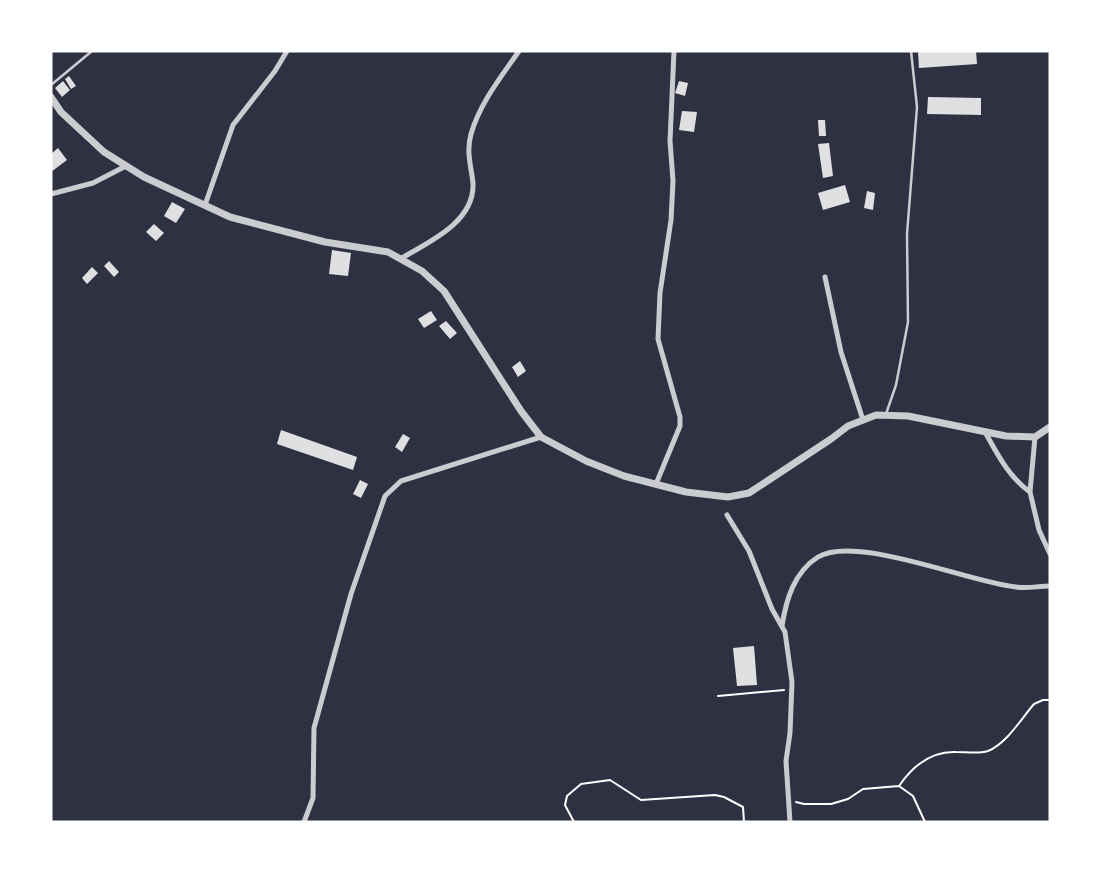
<svg xmlns="http://www.w3.org/2000/svg" width="1101" height="873" font-family="Commissioner,sans-serif">
  <style>
    .building { fill: #e0e0e3 }
    .lines { fill: none; stroke-linecap: round; stroke-linejoin: round }
    .path { stroke: #fff; stroke-width: 2 }
    .service { stroke: #caccd0; stroke-width: 2.5 }
    .minor { stroke: #caccd0; stroke-width: 5 }
    .tertiary { stroke: #caccd0; stroke-width: 7 }
  </style>
  <rect width="100%" height="100%" fill="#2d3142"/>
  <path class="building" d="M 976,51 L 977,64 L 919,68 L 918,52 Z
    M 69,76 L 76,86 L 71,89 L 65,79 Z
    M 63,81 L 70,90 L 62,97 L 55,88 Z
    M 679,81 L 688,83 L 685,96 L 675,93 Z
    M 928,97 L 981,98 L 981,115 L 927,114 Z
    M 682,111 L 697,112 L 694,132 L 679,130 Z
    M 818,120 L 825,120 L 826,136 L 819,136 Z
    M 829,143 L 833,176 L 823,178 L 818,144 Z
    M 58,148 L 67,160 L 51,172 L 51,154 Z
    M 845,185 L 850,202 L 823,210 L 818,193 Z
    M 867,191 L 875,193 L 873,210 L 864,208 Z
    M 172,202 L 185,209 L 176,223 L 164,216 Z
    M 154,224 L 164,233 L 156,241 L 146,232 Z
    M 332,250 L 351,253 L 348,276 L 329,274 Z
    M 109,261 L 119,272 L 114,277 L 104,266 Z
    M 92,267 L 98,273 L 87,284 L 82,278 Z
    M 431,311 L 437,320 L 424,328 L 418,319 Z
    M 446,321 L 457,333 L 450,339 L 439,326 Z
    M 520,361 L 526,371 L 518,377 L 512,367 Z
    M 281,430 L 357,457 L 353,470 L 277,444 Z
    M 403,434 L 410,438 L 402,452 L 395,447 Z
    M 360,480 L 368,484 L 361,498 L 353,494 Z
    M 754,646 L 757,685 L 737,686 L 733,648 Z"/>
  <g class="lines">
    <path class="path" d="M 718,696 L 784,690
      M 899,786 C 912,767 931,751 956,752 C 967,752 978,754 988,751 C 1007,743 1021,719 1034,704 L 1043,700 L 1050,700
      M 796,802 L 804,804 L 831,804 L 848,799 L 863,789 L 899,786 L 913,796 L 925,822
      M 574,822 L 565,805 L 567,796 L 581,784 L 610,780 L 641,800 L 715,795 L 724,797 L 743,807 L 744,822"/>
    <path class="service" d="M 51,85 L 92,51
      M 886,414 L 896,385 L 908,322 L 907,234 L 917,107 L 911,51"/>
    <path class="minor" d="M 51,194 L 93,183 L 126,166
      M 205,205 L 233,125 L 275,71 L 287,51
      M 400,259 C 429,242 475,222 473,183 C 471,165 466,152 471,134 C 480,103 501,77 519,51
      M 825,277 L 841,352 L 863,420
      M 985,432 C 998,455 1008,476 1030,492
      M 1035,437 L 1030,492 L 1039,530 L 1050,554
      M 656,484 L 680,426 L 680,417 L 658,339 L 660,293 L 671,220 L 673,181 L 670,141 L 674,51
      M 727,515 L 749,551 L 772,609 L 785,632 L 792,682 L 790,733 L 786,761 L 790,822
      M 782,626 C 786,600 794,572 818,557 C 856,534 971,583 1016,587 C 1027,589 1038,586 1050,586
      M 304,822 L 313,798 L 314,728 L 351,594 L 385,496 L 401,481 L 541,437"/>
    <path class="tertiary" d="M 51,97 L 61,112 L 104,152 L 144,177 L 230,217 L 325,242 L 388,252 L 422,271 L 444,291 L 521,411 L 541,437 L 586,461 L 624,476 L 686,492 L 728,497 L 749,493 L 831,439 L 848,426 L 876,415 L 908,416 L 1006,436 L 1035,437 L 1050,427"/>
  </g>
  <rect width="1101" height="873" fill="none" stroke="#ffffff" stroke-width="105"/>
</svg>
